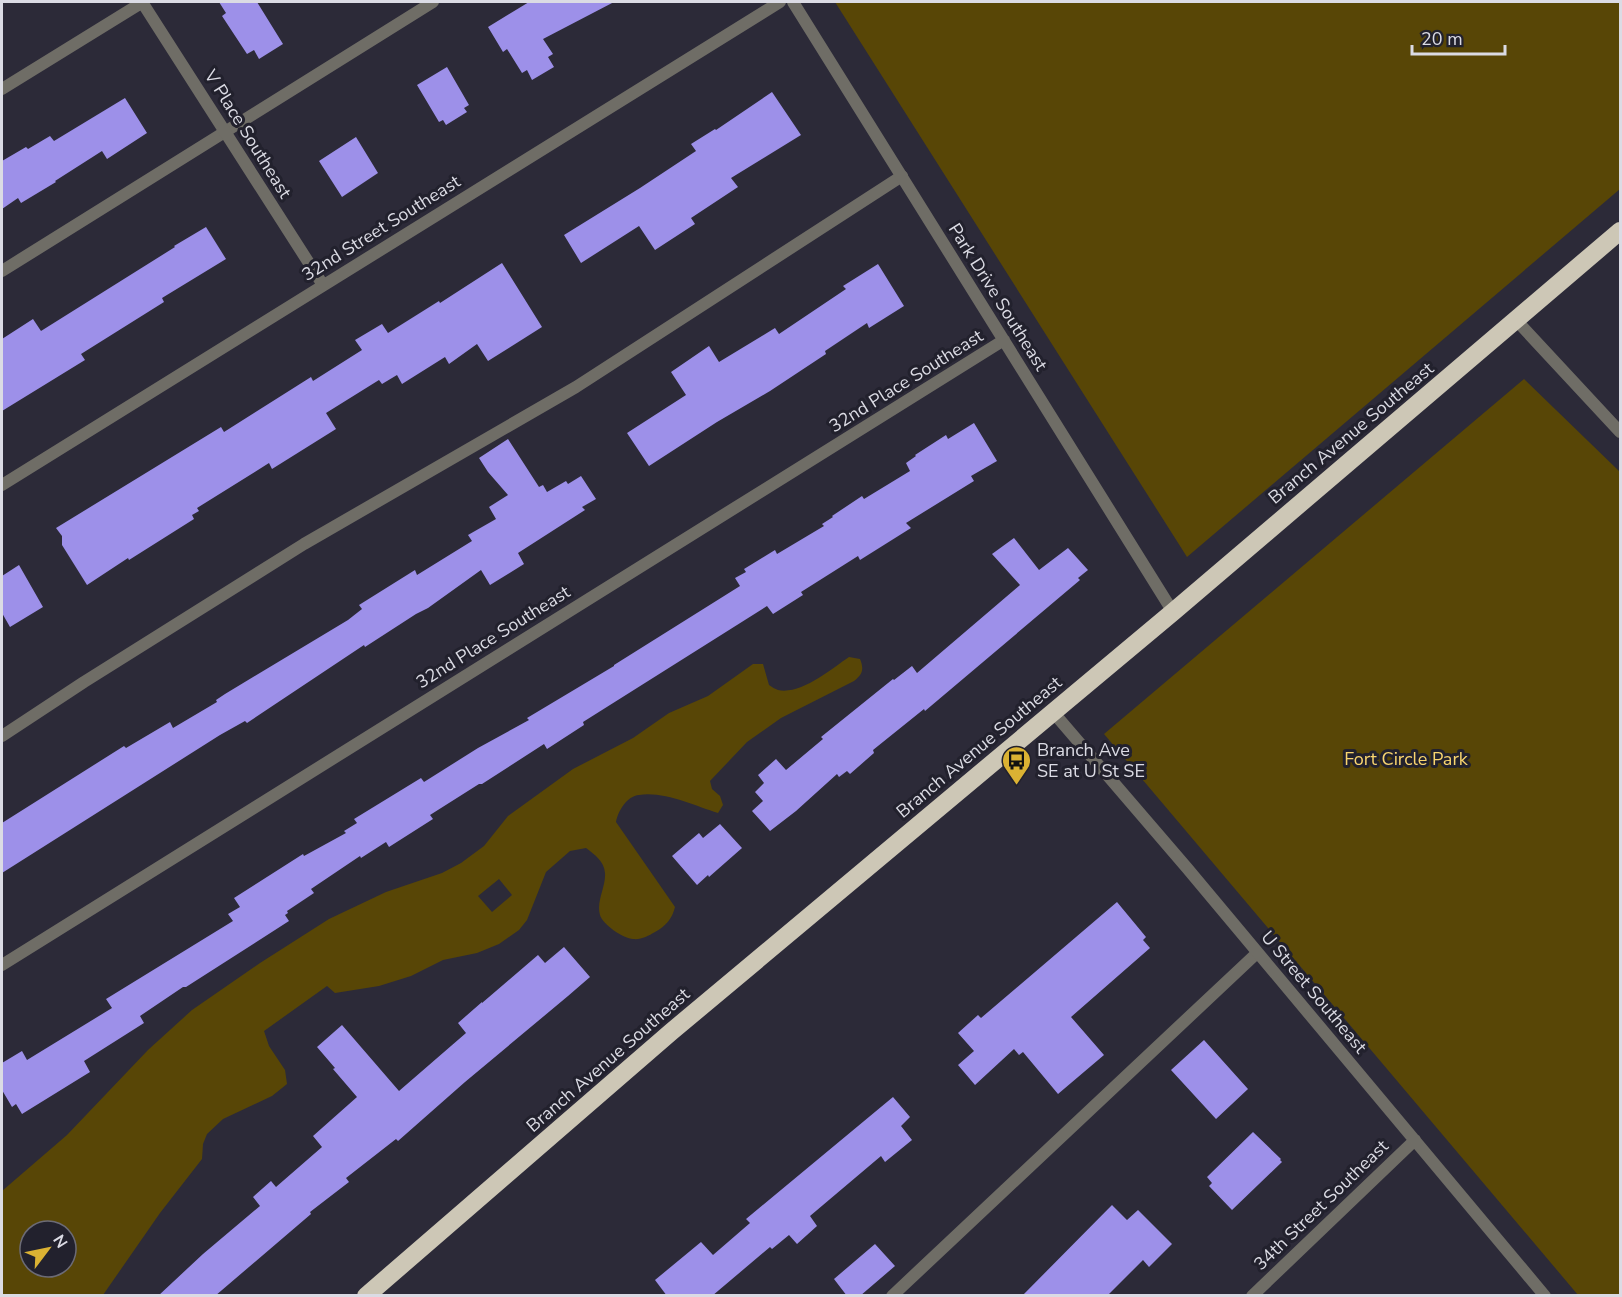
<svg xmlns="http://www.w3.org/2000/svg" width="1622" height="1297" font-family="'Nunito Sans',sans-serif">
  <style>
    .green { fill: #584606; fill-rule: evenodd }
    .building { fill: #9d90e9 }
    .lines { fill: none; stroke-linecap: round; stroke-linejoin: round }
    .lane { stroke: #6f6d66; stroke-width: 12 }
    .street { stroke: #6f6d66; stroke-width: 12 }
    .highway { stroke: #cdc7b6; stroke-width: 18 }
    .labels { text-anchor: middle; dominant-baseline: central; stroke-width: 6; stroke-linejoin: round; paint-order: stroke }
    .street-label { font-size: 18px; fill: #dbdbe4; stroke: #22212d }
    .poi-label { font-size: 18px; fill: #dbdbe4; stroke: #22212d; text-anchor: start }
    .park-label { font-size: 18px; fill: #f9d56f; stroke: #22212d }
  </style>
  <rect width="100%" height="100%" fill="#2c2a38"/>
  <path class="green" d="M 835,2 L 1620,2 L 1620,189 L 1187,557 Z
    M 1524,379 L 1620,472 L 1620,1295 L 1578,1295 L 1104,734 Z
    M 849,657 L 860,659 C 864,669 863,674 854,681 L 781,718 L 747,742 L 710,781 L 712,789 L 720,796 L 723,805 L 718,813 C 695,806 664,791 639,795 C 627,796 618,811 616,822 L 675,907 C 672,919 666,926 655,932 C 648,936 641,940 633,939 C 624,939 602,924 600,915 C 596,901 606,887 605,873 C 604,861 595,855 586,848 L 570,851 L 546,872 L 527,920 L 519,930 L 499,944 L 477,953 L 443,960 L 411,976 L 379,986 L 335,993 L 327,986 L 264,1031 L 269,1046 L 285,1070 L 287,1084 L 272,1096 L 223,1119 L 207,1134 L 203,1144 L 202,1159 L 160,1213 L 103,1295 L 2,1295 L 2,1191 L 67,1135 L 148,1050 L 192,1010 L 260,963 L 329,919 L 386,892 L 442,873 L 461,863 L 484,846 L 508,816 L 573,769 L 633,738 L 669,713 L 708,696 L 753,664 L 763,664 L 769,685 C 772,687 775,689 778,690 C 801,695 831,669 849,657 ZM 499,879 L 512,895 L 492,912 L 478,896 ZM 30,1231 L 66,1231 L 66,1267 L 30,1267 Z"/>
  <path class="building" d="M 219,2 L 257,2 L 283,44 L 259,59 L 254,50 L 247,54 L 222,16 L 226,13 Z
    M 529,2 L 614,2 L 543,39 L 553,54 L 548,57 L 554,67 L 532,80 L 527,70 L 522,73 L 507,49 L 503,52 L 488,27 Z
    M 447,67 L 469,105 L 464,108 L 467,112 L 446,125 L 443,120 L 439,122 L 417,85 Z
    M 772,92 L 801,135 L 731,178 L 738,187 L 691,218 L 695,224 L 655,250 L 639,226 L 581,263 L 564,235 L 640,188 L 696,151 L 691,144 L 715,129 L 716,130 Z
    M 125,98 L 147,133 L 107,159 L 102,151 L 55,181 L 56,182 L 21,203 L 18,198 L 2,209 L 2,161 L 26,147 L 28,149 L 50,136 L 54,141 Z
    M 356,137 L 378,173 L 342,197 L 319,161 Z
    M 206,227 L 226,259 L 162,298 L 164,302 L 81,354 L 85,360 L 2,411 L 2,339 L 33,319 L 41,331 L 175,247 L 174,246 Z
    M 502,263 L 542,327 L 488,361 L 477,344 L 449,364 L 445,357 L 402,384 L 397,375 L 382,384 L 379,380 L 326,413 L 336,429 L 272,469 L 269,463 L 197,508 L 199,511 L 192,515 L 194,519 L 129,560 L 128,558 L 87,585 L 62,545 L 62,536 L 56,528 L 221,427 L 224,432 L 311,377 L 313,381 L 362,350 L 355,340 L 382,324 L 388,333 L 439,301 L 440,303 Z
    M 878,264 L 904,306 L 869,328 L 867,323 L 825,351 L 826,354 L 770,391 L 717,422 L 649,466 L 627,433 L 686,395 L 671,372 L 709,346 L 719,362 L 775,328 L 779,334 L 846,289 L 843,286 Z
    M 974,423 L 997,461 L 971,476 L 974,481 L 906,523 L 911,528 L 860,560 L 858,556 L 801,592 L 803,595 L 773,614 L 767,606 L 583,722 L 584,725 L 547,749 L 544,744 L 482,784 L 479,784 L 430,815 L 433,819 L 389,847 L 386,842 L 361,858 L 360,856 L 311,889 L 314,893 L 287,911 L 288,913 L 285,915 L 289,921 L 186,987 L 183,987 L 140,1016 L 144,1023 L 84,1061 L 90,1072 L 22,1114 L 16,1104 L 12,1107 L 2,1090 L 2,1063 L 22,1051 L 27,1060 L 112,1008 L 106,999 L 233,921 L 228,914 L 240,907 L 234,898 L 303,854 L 304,856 L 346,833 L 344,831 L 357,823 L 354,819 L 421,778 L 424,782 L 478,748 L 529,720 L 527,718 L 614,666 L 614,665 L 740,586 L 735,578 L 746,572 L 744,569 L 775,550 L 777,554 L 824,526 L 822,524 L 833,517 L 832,516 L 862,496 L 864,499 L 910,471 L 906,463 L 916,456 L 915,455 L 946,435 L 948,439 Z
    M 508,439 L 539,487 L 543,485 L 547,492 L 566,481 L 568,484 L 581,476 L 596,499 L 582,507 L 585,510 L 518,553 L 524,564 L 490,585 L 481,570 L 428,608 L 416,614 L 365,647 L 364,645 L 247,723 L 245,721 L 220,735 L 2,873 L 2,823 L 124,746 L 126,748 L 170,722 L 173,728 L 217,702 L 216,700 L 225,694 L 348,620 L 362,609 L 359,605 L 415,570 L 417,575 L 472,541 L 468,535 L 496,519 L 489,507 L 508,495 L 488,472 L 479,458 Z
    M 1014,538 L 1039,570 L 1068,548 L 1088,570 L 1078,578 L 1080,580 L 925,711 L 924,709 L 873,750 L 874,753 L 850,774 L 847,771 L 839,777 L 837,774 L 796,811 L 770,831 L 752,811 L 763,801 L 755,792 L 764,783 L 758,775 L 776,759 L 786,770 L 823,739 L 821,737 L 893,679 L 894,680 L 912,666 L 917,673 L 1020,585 L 992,554 Z
    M 19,565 L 43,607 L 10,627 L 2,613 L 2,576 Z
    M 720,824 L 742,848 L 709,877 L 708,875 L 697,885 L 672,856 L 699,833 L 703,838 Z
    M 1117,902 L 1146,937 L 1143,940 L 1150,948 L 1071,1017 L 1104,1055 L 1058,1094 L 1023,1052 L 1019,1055 L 1014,1049 L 975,1085 L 958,1065 L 974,1051 L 958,1033 L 978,1015 L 981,1018 Z
    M 564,947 L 590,977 L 568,996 L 465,1082 L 398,1141 L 396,1139 L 346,1178 L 349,1182 L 310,1212 L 311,1214 L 215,1296 L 158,1296 L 203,1254 L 260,1206 L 253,1197 L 271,1181 L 276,1187 L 322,1147 L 313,1136 L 357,1097 L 333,1069 L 335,1068 L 317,1047 L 342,1025 L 399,1091 L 466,1033 L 458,1023 L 482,1002 L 482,1003 L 538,955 L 545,963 Z
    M 1204,1040 L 1248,1089 L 1216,1119 L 1171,1070 Z
    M 893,1097 L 910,1117 L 901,1126 L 912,1140 L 885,1162 L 881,1156 L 810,1216 L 817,1226 L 797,1244 L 789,1235 L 772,1249 L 770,1247 L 712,1296 L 667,1296 L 655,1280 L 701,1242 L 713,1255 L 750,1223 L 746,1219 Z
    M 1253,1132 L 1281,1159 L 1280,1160 L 1282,1162 L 1232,1210 L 1209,1186 L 1212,1183 L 1207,1177 Z
    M 1112,1205 L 1127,1220 L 1138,1210 L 1172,1244 L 1149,1267 L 1143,1260 L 1107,1296 L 1022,1296 Z
    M 875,1244 L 895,1266 L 860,1296 L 847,1296 L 834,1279 Z"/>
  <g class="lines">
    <path class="lane" d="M 2,271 L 433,2
      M 2,736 L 84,682 L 304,544 L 576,387 L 902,176
      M 892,1296 L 1257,953"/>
    <path class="street" d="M 142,2 L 323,285
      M 793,2 L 1173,612
      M 2,89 L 143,2
      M 1516,320 L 1620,432
      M 2,485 L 780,2
      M 1053,712 L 1187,868 L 1545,1296
      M 2,965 L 1004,340
      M 1252,1296 L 1415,1140"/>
    <path class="highway" d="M 366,1296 L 671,1032 L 1173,612 L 1620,231"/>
  </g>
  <defs>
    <symbol id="bus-pin" viewBox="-11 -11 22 30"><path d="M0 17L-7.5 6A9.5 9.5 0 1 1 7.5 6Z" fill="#dbb233" stroke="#22212d"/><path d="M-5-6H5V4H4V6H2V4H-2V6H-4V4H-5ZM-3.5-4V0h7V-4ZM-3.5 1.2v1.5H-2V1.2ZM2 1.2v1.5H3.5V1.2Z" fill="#111"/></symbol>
  </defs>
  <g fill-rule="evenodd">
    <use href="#bus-pin" x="1000" y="744" width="33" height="45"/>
  </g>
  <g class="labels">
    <g class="street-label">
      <text transform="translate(248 134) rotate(58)">V Place Southeast</text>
      <text transform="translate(381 228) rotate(-32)">32nd Street Southeast</text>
      <text transform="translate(998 297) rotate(58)">Park Drive Southeast</text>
      <text transform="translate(906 381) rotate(-32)">32nd Place Southeast</text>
      <text transform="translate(1351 433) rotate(-40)">Branch Avenue Southeast</text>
      <text transform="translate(493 637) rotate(-32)">32nd Place Southeast</text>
      <text transform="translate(979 747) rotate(-40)">Branch Avenue Southeast</text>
      <text transform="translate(1314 992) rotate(50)">U Street Southeast</text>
      <text transform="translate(608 1060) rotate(-41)">Branch Avenue Southeast</text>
      <text transform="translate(1321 1205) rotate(-44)">34th Street Southeast</text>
    </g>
    <g class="poi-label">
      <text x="1037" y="750">Branch Ave<tspan x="1037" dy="21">SE at U St SE</tspan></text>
    </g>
    <g class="park-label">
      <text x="1406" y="759">Fort Circle Park</text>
    </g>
  </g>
  <rect width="1622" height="1297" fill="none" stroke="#dbdbe4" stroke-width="6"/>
  <g transform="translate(48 1249) rotate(58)"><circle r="28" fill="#22212d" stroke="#6c6b76" stroke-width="1.5"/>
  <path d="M0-4.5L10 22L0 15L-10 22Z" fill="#dbb233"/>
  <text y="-9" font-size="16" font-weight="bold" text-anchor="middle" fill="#dbdbe4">N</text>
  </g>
  <path d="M1412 45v9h93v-9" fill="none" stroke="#dbdbe4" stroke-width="3"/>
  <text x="1421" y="45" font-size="18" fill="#dbdbe4" stroke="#22212d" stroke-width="4.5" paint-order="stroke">20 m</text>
</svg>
